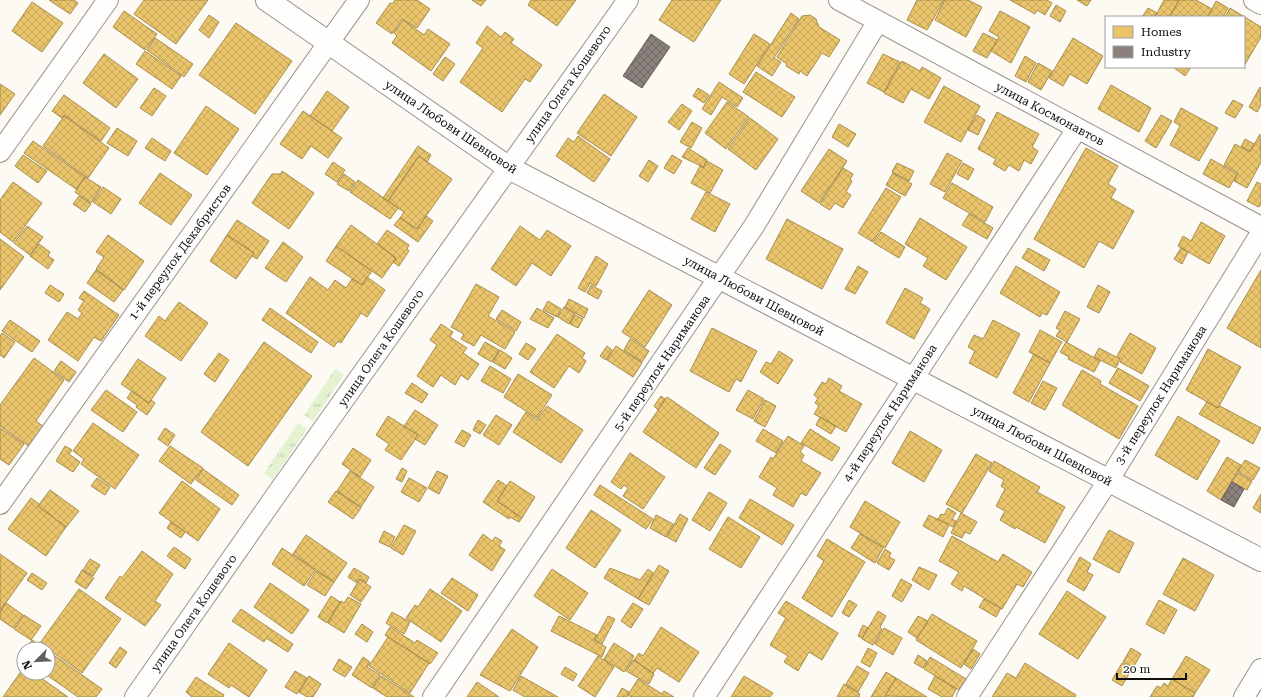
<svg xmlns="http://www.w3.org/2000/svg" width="1261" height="697" font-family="'Roboto Serif',serif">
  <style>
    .grass { fill: url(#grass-tufts) }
    .homes { fill: url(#homes-cross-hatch); stroke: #a78d4e }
    .industry { fill: url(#industry-cross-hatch); stroke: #655e5b }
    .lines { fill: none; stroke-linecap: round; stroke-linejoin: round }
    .minor-casing { stroke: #959491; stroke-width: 22 }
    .tertiary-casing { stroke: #959491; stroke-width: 24 }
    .minor { stroke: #fffefd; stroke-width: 20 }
    .tertiary { stroke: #fffefd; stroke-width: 22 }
    .labels { text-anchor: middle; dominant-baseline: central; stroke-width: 4; stroke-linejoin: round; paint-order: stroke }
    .street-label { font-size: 12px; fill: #0e0e0e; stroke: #fff }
  </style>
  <defs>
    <pattern id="grass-tufts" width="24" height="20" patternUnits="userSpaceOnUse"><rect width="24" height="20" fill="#e4f2d2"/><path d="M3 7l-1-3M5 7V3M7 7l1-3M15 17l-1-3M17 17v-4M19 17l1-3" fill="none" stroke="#c2ceb3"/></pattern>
    <pattern id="homes-cross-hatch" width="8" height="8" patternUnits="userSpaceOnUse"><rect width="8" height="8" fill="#e9c46a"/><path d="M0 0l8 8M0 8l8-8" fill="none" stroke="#c7a75b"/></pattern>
    <pattern id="industry-cross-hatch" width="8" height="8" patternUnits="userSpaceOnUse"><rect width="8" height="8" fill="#8a817c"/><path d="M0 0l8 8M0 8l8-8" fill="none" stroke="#6f6864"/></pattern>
  </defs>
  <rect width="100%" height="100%" fill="#fcfaf2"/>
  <path class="grass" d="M 335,369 L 344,375 L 313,421 L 304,415 Z
    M 298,423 L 307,429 L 273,479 L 264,473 Z"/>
  <path class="homes" d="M 49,0 L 74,0 L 78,3 L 70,14 Z
    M 144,0 L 208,0 L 176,44 L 134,14 Z
    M 395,0 L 417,0 L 430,9 L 417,28 L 402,19 L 392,34 L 376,23 L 390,3 L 392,4 Z
    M 472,0 L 486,0 L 481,6 Z
    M 531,0 L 576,0 L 557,26 L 528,5 Z
    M 672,0 L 721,0 L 694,42 L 659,20 Z
    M 917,0 L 944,0 L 927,30 L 907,20 Z
    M 945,0 L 968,0 L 982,7 L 966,37 L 935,20 Z
    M 1010,0 L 1047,0 L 1052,3 L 1045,15 L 1037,10 L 1035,14 Z
    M 1077,0 L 1091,0 L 1087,6 Z
    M 1164,0 L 1179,0 L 1169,17 L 1155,17 Z
    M 1179,0 L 1196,0 L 1212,9 L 1207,17 L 1170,17 Z
    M 1216,1 L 1228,8 L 1223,17 L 1208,17 Z
    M 32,2 L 63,23 L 42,52 L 12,31 Z
    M 1056,5 L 1066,11 L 1060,22 L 1050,16 Z
    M 1148,8 L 1157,13 L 1154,17 L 1142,17 Z
    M 1230,8 L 1261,27 L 1261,37 L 1244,66 L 1244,17 L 1225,17 Z
    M 124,11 L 157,34 L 145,50 L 113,27 Z
    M 1000,11 L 1030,27 L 1011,63 L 991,51 L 999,37 L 989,31 Z
    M 791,13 L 799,19 L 774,58 L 781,62 L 772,76 L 757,66 Z
    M 209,15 L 219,22 L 209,38 L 199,30 Z
    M 810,15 L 816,19 L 819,27 L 840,40 L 829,57 L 822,53 L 807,76 L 800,71 L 799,74 L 786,66 L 787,64 L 777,57 L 802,16 Z
    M 403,20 L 424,35 L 428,29 L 450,44 L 431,71 L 392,43 L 397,36 L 394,33 Z
    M 236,23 L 292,61 L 255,114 L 199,75 Z
    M 487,26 L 501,37 L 505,32 L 514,39 L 511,43 L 542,65 L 530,82 L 525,79 L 502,112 L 460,82 L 483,48 L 476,43 Z
    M 983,33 L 997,40 L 987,58 L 973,51 Z
    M 754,34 L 770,44 L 744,84 L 729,74 Z
    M 155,38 L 193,64 L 184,77 L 147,50 Z
    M 1073,38 L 1103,56 L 1087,84 L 1070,74 L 1063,86 L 1049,78 Z
    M 145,51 L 181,76 L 172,89 L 136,64 Z
    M 104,54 L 138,79 L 116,108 L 83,83 Z
    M 883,54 L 900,62 L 884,92 L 867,83 Z
    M 1025,56 L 1036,63 L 1026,82 L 1015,76 Z
    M 445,57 L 455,64 L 443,81 L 433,74 Z
    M 902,61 L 920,71 L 922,67 L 941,78 L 929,99 L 911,89 L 903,103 L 884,93 Z
    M 1038,63 L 1052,71 L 1041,90 L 1028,82 Z
    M 1173,67 L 1191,67 L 1185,76 Z
    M 756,72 L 795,97 L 782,117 L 743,92 Z
    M 719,82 L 743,98 L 737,107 L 722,97 L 711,115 L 702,109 Z
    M 0,84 L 15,94 L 0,115 Z
    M 1111,85 L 1151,108 L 1139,132 L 1098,109 Z
    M 944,86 L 980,106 L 961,142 L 924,122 Z
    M 1260,87 L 1261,105 L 1257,112 L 1249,107 Z
    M 154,88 L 166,96 L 152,116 L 140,108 Z
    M 698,88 L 709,95 L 704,103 L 693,96 Z
    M 327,91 L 349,107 L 332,131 L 310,116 Z
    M 604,94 L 637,117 L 611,156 L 577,133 Z
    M 64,95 L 110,128 L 101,141 L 64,115 L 62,118 L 52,111 Z
    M 1233,100 L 1243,105 L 1235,118 L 1225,113 Z
    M 727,102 L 749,117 L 726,149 L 705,133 Z
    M 682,104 L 692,111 L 679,130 L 668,122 Z
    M 206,106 L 239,129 L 207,175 L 174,153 Z
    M 1181,108 L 1218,128 L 1199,161 L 1170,145 L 1180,126 L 1174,122 Z
    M 303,111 L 342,138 L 328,158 L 311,146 L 302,159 L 280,144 Z
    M 997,112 L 1039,134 L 1032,147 L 1038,151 L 1031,164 L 1024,160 L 1019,171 L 1009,165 L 1005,171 L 993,164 L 996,159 L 978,149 Z
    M 977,115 L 985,120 L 978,135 L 968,130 Z
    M 1161,115 L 1172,121 L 1156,148 L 1145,141 Z
    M 64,116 L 109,148 L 88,178 L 43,146 Z
    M 750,118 L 778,139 L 756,170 L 728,149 Z
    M 692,122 L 702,128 L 691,148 L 680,142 Z
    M 839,124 L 856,134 L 848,147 L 832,137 Z
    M 117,128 L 137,141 L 128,156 L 107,143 Z
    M 1260,134 L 1261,162 L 1247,188 L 1234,181 L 1238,173 L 1224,165 L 1235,144 L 1250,152 Z
    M 578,136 L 610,159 L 594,182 L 556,156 L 568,138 L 574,142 Z
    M 152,138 L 171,151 L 165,161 L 145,148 Z
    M 1245,139 L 1254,144 L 1250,151 L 1241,147 Z
    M 33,141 L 85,177 L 76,189 L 24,153 Z
    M 418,146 L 431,155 L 427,162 L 419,156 L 388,201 L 383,198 Z
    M 688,148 L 707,160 L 703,167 L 682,157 Z
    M 1086,148 L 1118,166 L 1108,184 L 1116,189 L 1111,198 L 1134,211 L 1113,249 L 1099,241 L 1084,268 L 1034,239 Z
    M 829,149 L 847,161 L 819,203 L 801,191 Z
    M 947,153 L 962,161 L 945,192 L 930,184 Z
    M 23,155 L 47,171 L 38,183 L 15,166 Z
    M 672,155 L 682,161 L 674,174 L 664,168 Z
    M 419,156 L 452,179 L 417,229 L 400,218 L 404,212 L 388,201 Z
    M 1211,159 L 1237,174 L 1229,188 L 1203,174 Z
    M 649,160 L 658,166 L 648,182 L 639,176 Z
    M 707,161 L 723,170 L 710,193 L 691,183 L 700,166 L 703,168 Z
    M 333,162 L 345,170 L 337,182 L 325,174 Z
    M 897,163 L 914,171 L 909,181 L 892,172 Z
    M 963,163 L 974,169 L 968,180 L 957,174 Z
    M 843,168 L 853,174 L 850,180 L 852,181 L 846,192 L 851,195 L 843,208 L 835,203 L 830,210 L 820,204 Z
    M 282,171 L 314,193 L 289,229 L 252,203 L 272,174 L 281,174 Z
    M 160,173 L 192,195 L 171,225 L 139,203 Z
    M 893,173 L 912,184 L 905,196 L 886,185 Z
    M 344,174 L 355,182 L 349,191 L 337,184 Z
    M 85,177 L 101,187 L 91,203 L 75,192 Z
    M 358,180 L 398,208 L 390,219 L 350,192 Z
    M 13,182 L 42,203 L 13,242 L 0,232 L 0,200 Z
    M 1257,182 L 1261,184 L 1261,204 L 1259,207 L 1247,201 Z
    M 952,183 L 993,207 L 985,222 L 943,198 Z
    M 103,187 L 121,199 L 111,214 L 93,202 Z
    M 886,188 L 901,197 L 873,242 L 858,233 Z
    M 706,192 L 730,204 L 715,232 L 691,219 Z
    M 79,196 L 91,204 L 85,212 L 73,204 Z
    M 969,214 L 993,228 L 987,239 L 962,225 Z
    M 426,216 L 433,221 L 418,242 L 394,225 L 400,218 L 417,229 Z
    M 920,218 L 967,247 L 946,280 L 923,266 L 928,258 L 905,244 Z
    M 787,219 L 843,249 L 822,289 L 766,259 Z
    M 237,220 L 269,241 L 257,259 L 252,256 L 254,253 L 227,235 Z
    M 1201,222 L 1225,236 L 1209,264 L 1178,246 L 1183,236 L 1191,241 Z
    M 351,225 L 396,258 L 382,278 L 336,246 Z
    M 27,226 L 43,237 L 30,255 L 14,243 Z
    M 520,226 L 540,240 L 547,230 L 571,246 L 551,276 L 532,263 L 516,286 L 491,269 Z
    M 387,230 L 409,245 L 407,249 L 409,251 L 399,266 L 393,262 L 396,258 L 377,244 Z
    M 881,232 L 905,247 L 899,258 L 874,243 Z
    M 108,235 L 144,261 L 124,290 L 96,269 L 104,257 L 96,252 Z
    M 227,235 L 254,253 L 236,279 L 210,261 Z
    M 0,239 L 24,257 L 0,290 Z
    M 283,242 L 303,257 L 286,282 L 265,268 Z
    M 39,244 L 50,252 L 48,256 L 54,260 L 48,269 L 30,256 Z
    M 336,246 L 372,271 L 362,285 L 326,261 Z
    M 1028,248 L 1050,260 L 1044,271 L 1022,258 Z
    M 1181,248 L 1188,252 L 1182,264 L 1174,259 Z
    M 596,256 L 608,264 L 596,286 L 590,283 L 585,292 L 578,288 Z
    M 858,266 L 868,272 L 855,294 L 845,289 Z
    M 1016,266 L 1060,292 L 1047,315 L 1042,313 L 1040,317 L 1000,293 Z
    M 96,270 L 123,290 L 114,302 L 87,283 Z
    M 1261,270 L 1261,348 L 1227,328 Z
    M 310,277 L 328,290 L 335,280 L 346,288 L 352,279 L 362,285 L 367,277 L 385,290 L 367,317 L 361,313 L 341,343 L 338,341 L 334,347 L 286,313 Z
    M 476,284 L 499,297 L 488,316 L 515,332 L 505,349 L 481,335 L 474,346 L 461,339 L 464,334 L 451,327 Z
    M 50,285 L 64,294 L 59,302 L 45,293 Z
    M 591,285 L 602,291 L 598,299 L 587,293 Z
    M 1098,285 L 1110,292 L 1099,313 L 1087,307 Z
    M 905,288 L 923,298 L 920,303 L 930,309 L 914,339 L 886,323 Z
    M 649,290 L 672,305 L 645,347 L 622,332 Z
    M 84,291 L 119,315 L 101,341 L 94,337 L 78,361 L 48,340 L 67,312 L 78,319 L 82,313 L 78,310 L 84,301 L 79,298 Z
    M 569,299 L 588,309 L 584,318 L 565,307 Z
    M 548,301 L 561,309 L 557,317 L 543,310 Z
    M 179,302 L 208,323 L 181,361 L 145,336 L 159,316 L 165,321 Z
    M 564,307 L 575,314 L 569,324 L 558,317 Z
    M 270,308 L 318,342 L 311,353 L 262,320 Z
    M 537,308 L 554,318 L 548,328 L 530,319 Z
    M 502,310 L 521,322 L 516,331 L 496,319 Z
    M 1065,311 L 1080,319 L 1067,342 L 1056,336 L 1060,330 L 1056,328 Z
    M 575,315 L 583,319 L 578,328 L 570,324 Z
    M 10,320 L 40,341 L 32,352 L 2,331 Z
    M 993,320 L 1020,334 L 997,378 L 969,363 L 975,351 L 968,347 L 974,335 L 983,339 Z
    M 441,324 L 453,332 L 450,337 L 467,348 L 463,353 L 479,364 L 468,380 L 461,375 L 455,385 L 441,375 L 433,387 L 417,376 L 437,345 L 430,340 Z
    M 712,328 L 757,351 L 741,382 L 736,379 L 729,392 L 690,371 Z
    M 1040,330 L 1062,342 L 1050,363 L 1029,352 Z
    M 2,333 L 15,342 L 4,358 L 0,355 L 0,336 Z
    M 1130,333 L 1156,348 L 1142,374 L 1120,362 L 1122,359 L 1117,356 Z
    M 557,334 L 585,353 L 582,358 L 586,361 L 579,373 L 569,366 L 554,388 L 530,372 Z
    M 630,339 L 649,351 L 642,362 L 624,350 Z
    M 264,342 L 312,376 L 248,466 L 201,432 Z
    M 485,342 L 499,350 L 492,362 L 478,354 Z
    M 1066,342 L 1100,361 L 1094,372 L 1068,359 L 1069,357 L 1060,352 Z
    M 526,343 L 536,349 L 528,360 L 519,354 Z
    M 607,346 L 612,350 L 606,360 L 600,356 Z
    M 616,346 L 642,363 L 633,377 L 607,360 Z
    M 1099,348 L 1120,359 L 1116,368 L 1094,357 Z
    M 1208,349 L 1241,367 L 1218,408 L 1186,390 Z
    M 500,350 L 512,358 L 505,369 L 493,362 Z
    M 779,351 L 793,360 L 778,384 L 760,372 L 766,362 L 771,364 Z
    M 219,353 L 229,360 L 215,382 L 204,374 Z
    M 1034,354 L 1050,363 L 1029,402 L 1013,393 Z
    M 34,358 L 64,380 L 36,421 L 44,427 L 30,447 L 0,426 L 0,405 Z
    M 138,359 L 166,378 L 149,403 L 121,384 Z
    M 61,361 L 76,372 L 69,382 L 54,371 Z
    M 490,366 L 511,379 L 503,393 L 481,381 Z
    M 1118,368 L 1149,386 L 1140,401 L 1109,383 Z
    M 1082,370 L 1101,381 L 1100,384 L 1138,406 L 1119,439 L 1062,405 Z
    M 518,374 L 552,395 L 537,418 L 504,397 Z
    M 829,378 L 842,386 L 839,391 L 862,404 L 846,432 L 814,414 L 819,406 L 815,403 L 818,398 L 814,395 L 822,382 L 826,384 Z
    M 1043,381 L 1057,388 L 1045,410 L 1031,403 Z
    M 412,383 L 428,394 L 422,403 L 405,393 Z
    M 106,390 L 137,412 L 123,432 L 91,410 Z
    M 748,390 L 764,399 L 753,419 L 736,410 Z
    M 132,391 L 149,403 L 151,400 L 155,403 L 147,415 L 136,407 L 137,405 L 127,398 Z
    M 661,396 L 665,399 L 658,410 L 654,406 Z
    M 667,397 L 719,433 L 696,468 L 643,432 Z
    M 765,400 L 776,406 L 765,427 L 754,421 Z
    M 1207,402 L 1218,408 L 1220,406 L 1261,428 L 1253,444 L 1199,414 Z
    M 547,406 L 583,430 L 561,463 L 513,432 L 526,412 L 537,420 Z
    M 415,410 L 438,425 L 425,445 L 415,439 L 418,435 L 404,426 Z
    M 496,415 L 512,425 L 499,445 L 483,435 Z
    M 388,416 L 418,435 L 401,460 L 385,450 L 389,444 L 376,435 Z
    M 1178,416 L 1220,441 L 1197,480 L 1155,455 Z
    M 820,417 L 836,426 L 831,434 L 816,425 Z
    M 478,420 L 486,425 L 480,434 L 473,430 Z
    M 93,423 L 139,455 L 115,489 L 81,464 L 84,459 L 73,451 Z
    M 0,428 L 24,444 L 9,465 L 0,459 Z
    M 165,428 L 175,435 L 168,446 L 158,439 Z
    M 763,429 L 783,441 L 776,453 L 756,441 Z
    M 810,429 L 840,448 L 832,461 L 801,443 Z
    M 462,430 L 471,435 L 464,447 L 455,442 Z
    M 910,431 L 942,450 L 924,482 L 892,463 Z
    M 788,436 L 804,446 L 800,452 L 804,455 L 801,461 L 821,473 L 806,496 L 801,493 L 793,507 L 773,495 L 777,488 L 759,477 L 771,457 L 773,459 Z
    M 720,444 L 731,451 L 715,475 L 704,468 Z
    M 65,446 L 72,450 L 69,454 L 80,462 L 73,472 L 56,461 Z
    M 170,446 L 203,468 L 191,484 L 159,461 Z
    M 353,448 L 371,460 L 360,477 L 342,464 Z
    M 630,453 L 665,477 L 643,509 L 623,496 L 628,488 L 624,485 L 621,489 L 611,482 Z
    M 976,454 L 992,463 L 962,513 L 946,504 Z
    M 1227,457 L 1241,465 L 1221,500 L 1207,491 Z
    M 1245,460 L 1260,468 L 1253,480 L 1238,472 Z
    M 994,461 L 1040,487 L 1037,492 L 1065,507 L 1045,543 L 1016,527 L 1015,529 L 1000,520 L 1005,511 L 996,506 L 1005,489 L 1001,486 L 1004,480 L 989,471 Z
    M 402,468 L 407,471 L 402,482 L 396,479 Z
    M 203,469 L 239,495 L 232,505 L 196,480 Z
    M 350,471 L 374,487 L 361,507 L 337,491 Z
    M 437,471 L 448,476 L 439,494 L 428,488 Z
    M 1237,473 L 1252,481 L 1247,490 L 1232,482 Z
    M 97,478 L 110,487 L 105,495 L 91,486 Z
    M 409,478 L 427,488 L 419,502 L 401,492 Z
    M 498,480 L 507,486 L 497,501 L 522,518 L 519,522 L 510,517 L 509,519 L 483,502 Z
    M 182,481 L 220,509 L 198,541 L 159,513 Z
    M 510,481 L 535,497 L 522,518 L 497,501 Z
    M 600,485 L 653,519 L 646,529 L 594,495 Z
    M 50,490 L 79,511 L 66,527 L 38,506 Z
    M 336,491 L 361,508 L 353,519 L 328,502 Z
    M 709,492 L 727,503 L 710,531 L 692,520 Z
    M 1261,494 L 1261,513 L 1253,508 Z
    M 31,498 L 39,504 L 38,506 L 66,527 L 46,556 L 8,529 Z
    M 750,499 L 794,525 L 782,545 L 739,518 Z
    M 865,501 L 900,522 L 885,548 L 850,527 Z
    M 948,508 L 956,513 L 952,519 L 956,521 L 953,527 L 938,519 L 941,514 L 944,515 Z
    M 591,510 L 621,530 L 595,568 L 566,548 Z
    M 961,513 L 977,522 L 970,534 L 965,532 L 962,538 L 951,533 Z
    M 680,514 L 688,519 L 676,542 L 667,537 Z
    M 656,515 L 673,524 L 666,537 L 650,528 Z
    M 929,515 L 949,525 L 943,537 L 923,526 Z
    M 728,517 L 760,537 L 741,568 L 709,549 Z
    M 171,522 L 185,532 L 181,538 L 167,528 Z
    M 404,525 L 416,531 L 403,555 L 391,548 Z
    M 1109,530 L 1134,543 L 1119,573 L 1093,559 Z
    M 384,531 L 395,537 L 390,547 L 379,542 Z
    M 483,534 L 492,541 L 495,537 L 502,541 L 499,546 L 505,550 L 492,571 L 469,555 Z
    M 860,534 L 883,548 L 875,563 L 851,548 Z
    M 306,535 L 347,563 L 334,582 L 293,554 Z
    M 952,536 L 998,562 L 1003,554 L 1032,572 L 1023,587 L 1017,584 L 1002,609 L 964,586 L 962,591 L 951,584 L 959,572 L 939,561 Z
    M 827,539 L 865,562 L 832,617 L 802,598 L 824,561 L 817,556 Z
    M 174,547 L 191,559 L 185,569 L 167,556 Z
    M 282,548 L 315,570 L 304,586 L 272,564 Z
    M 885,549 L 891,553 L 889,557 L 895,560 L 889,570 L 877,563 Z
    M 142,551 L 173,574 L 155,601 L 161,605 L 145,626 L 105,598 L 120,576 L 122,578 Z
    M 0,554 L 27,573 L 0,611 Z
    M 1080,557 L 1091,564 L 1087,572 L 1093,575 L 1084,591 L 1067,581 Z
    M 1183,558 L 1214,575 L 1195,611 L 1163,594 Z
    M 90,559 L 100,565 L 93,576 L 83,570 Z
    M 659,565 L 669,571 L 649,605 L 638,599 Z
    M 919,567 L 937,575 L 929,590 L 912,580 Z
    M 354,568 L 369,577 L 366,583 L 359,579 L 357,583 L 348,577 Z
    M 610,568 L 640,580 L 648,569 L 653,573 L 638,599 L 604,578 Z
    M 552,569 L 588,593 L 570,620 L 534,596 Z
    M 82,570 L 94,578 L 86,589 L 75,582 Z
    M 316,571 L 334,582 L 325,596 L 307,585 Z
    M 32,573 L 47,583 L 42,590 L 27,580 Z
    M 452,578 L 478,595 L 468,611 L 441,593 Z
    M 360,579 L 371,587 L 361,602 L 350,595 Z
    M 901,579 L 912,585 L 902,602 L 892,596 Z
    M 270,583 L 309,610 L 292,634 L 254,607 Z
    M 79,589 L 121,619 L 82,673 L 40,643 Z
    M 430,589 L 462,611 L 441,642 L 406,618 L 415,605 L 418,607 Z
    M 1067,591 L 1106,617 L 1078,659 L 1039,634 Z
    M 331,596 L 340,602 L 327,623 L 318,617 Z
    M 348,597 L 361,604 L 344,633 L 328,623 L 341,601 L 344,603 Z
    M 984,599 L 1001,608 L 996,617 L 979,607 Z
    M 849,600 L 857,605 L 849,617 L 842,613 Z
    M 1159,600 L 1177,610 L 1164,634 L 1146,624 Z
    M 786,601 L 838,633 L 822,660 L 809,652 L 798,671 L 784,662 L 788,656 L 770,645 L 786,618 L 778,613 Z
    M 6,603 L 23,615 L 13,628 L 0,619 L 0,612 Z
    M 633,603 L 643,609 L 631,628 L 621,621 Z
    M 241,609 L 293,644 L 288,652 L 266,638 L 264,642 L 232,621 Z
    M 878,611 L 886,616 L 880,627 L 882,629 L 873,645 L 862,639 Z
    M 392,612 L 410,622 L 404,634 L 386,623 Z
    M 932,614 L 977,641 L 961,668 L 916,640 Z
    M 24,615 L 41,626 L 31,640 L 14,629 Z
    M 559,616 L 597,635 L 594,640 L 606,647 L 602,657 L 551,631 Z
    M 608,616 L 615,619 L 602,644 L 595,640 Z
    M 918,616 L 928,621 L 917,638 L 908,632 Z
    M 362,624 L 373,632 L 367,642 L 355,634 Z
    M 863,625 L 868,628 L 862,638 L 858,636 Z
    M 390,627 L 415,643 L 417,640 L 438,653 L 430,664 L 385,635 Z
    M 661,627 L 699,652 L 679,682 L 657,668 L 653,673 L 634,660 L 639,653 L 643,656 Z
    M 884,628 L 902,638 L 893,655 L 875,644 Z
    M 512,629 L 538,647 L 510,691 L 480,675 Z
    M 388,637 L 429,663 L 410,693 L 369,666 Z
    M 32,640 L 45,649 L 27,649 Z
    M 229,643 L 267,670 L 249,697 L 231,685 L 229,688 L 208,674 Z
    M 614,643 L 634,656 L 624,672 L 604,659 Z
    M 120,647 L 127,652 L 116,668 L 109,663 Z
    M 868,648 L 877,653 L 870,667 L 861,662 Z
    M 1131,648 L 1141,654 L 1133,668 L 1123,662 Z
    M 973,649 L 980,654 L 971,669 L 964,664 Z
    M 48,651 L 102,689 L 96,697 L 78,697 L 44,673 L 48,673 Z
    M 918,655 L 927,661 L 923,668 L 914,663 Z
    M 598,656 L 614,667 L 595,697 L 578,686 Z
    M 1186,656 L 1210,670 L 1195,693 L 1172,679 Z
    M 363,657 L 370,662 L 367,667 L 380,675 L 372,688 L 352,675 Z
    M 930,657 L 966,679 L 959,690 L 924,669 Z
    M 339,659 L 352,667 L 345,677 L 333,670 Z
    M 633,660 L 654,674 L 649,684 L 626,671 Z
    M 1025,663 L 1076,695 L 1075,697 L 992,697 L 1007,673 L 1016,678 Z
    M 1122,663 L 1132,669 L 1122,686 L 1112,680 Z
    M 857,666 L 869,673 L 858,692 L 846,684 Z
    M 24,667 L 24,673 L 34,673 L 68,697 L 3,697 Z
    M 565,667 L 577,674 L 573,681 L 561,674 Z
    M 295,671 L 307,678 L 297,694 L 285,687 Z
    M 886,672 L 896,678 L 885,696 L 887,697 L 871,697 Z
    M 309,676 L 321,684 L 313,697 L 307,697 L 299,692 Z
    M 381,676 L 414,697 L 387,697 L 373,688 Z
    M 521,676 L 558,697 L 525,697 L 513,690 Z
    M 744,676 L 773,693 L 770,697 L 731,697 Z
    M 935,676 L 956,689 L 952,697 L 942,697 L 928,689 Z
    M 196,677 L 224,695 L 223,697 L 192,697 L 186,692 Z
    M 896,678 L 927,697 L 885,696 Z
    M 638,679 L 662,694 L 664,691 L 674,697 L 631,697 L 628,695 Z
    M 1172,679 L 1195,693 L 1193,697 L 1150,697 L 1157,686 L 1161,688 L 1164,683 L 1168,686 Z
    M 477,682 L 499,697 L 467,697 Z
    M 844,684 L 860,694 L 859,697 L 837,697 Z
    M 622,688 L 629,692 L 627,697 L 617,697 Z"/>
  <path class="industry" d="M 651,34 L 670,47 L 642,88 L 623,76 Z
    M 1232,482 L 1244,489 L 1234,507 L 1221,500 Z"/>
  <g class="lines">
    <defs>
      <path id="minor" d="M 839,0 L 1261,227
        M 1254,0 L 1261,4
        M 0,152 L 108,0
        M 0,504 L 359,0
        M 135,697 L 274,498 L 628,0
        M 433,697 L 754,226 L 878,21
        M 704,697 L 1077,129
        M 967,697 L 1108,481 L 1261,233
        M 1244,697 L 1261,669"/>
      <path id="tertiary" d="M 267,0 L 509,168 L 1261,560"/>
    </defs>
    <use href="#minor" class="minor-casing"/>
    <use href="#tertiary" class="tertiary-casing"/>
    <use href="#minor" class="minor"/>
    <use href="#tertiary" class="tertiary"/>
  </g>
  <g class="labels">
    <g class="street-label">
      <text transform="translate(568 84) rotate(-55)">улица Олега Кошевого</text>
      <text transform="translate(1050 114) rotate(28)">улица Космонавтов</text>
      <text transform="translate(451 127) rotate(34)">улица Любови Шевцовой</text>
      <text transform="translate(180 252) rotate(-54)">1-й переулок Декабристов</text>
      <text transform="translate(754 296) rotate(28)">улица Любови Шевцовой</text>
      <text transform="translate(381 348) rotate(-55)">улица Олега Кошевого</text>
      <text transform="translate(662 363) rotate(-56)">5-й переулок Нариманова</text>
      <text transform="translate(1161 395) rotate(-58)">3-й переулок Нариманова</text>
      <text transform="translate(890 413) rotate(-57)">4-й переулок Нариманова</text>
      <text transform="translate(1042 446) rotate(28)">улица Любови Шевцовой</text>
      <text transform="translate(194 613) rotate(-55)">улица Олега Кошевого</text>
    </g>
  </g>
  <rect x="1105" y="16" width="140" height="52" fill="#ffffff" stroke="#9f9f9f"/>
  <rect x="1113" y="26" width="20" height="12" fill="#e9c46a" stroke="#9f9f9f"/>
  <text x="1141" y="36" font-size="12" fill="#0e0e0e">Homes</text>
  <rect x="1113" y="46" width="20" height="12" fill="#8a817c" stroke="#9f9f9f"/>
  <text x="1141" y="56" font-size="12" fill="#0e0e0e">Industry</text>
  <g transform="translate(36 661) rotate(246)"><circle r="19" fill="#ffffff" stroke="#9f9f9f"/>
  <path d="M0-3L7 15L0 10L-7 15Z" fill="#61615e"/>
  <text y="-6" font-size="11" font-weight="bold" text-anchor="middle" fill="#0e0e0e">N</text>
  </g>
  <path d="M1117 673v6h69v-6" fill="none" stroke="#0e0e0e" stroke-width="2"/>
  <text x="1123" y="673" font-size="12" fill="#0e0e0e" stroke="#ffffff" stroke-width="3" paint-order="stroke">20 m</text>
</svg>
